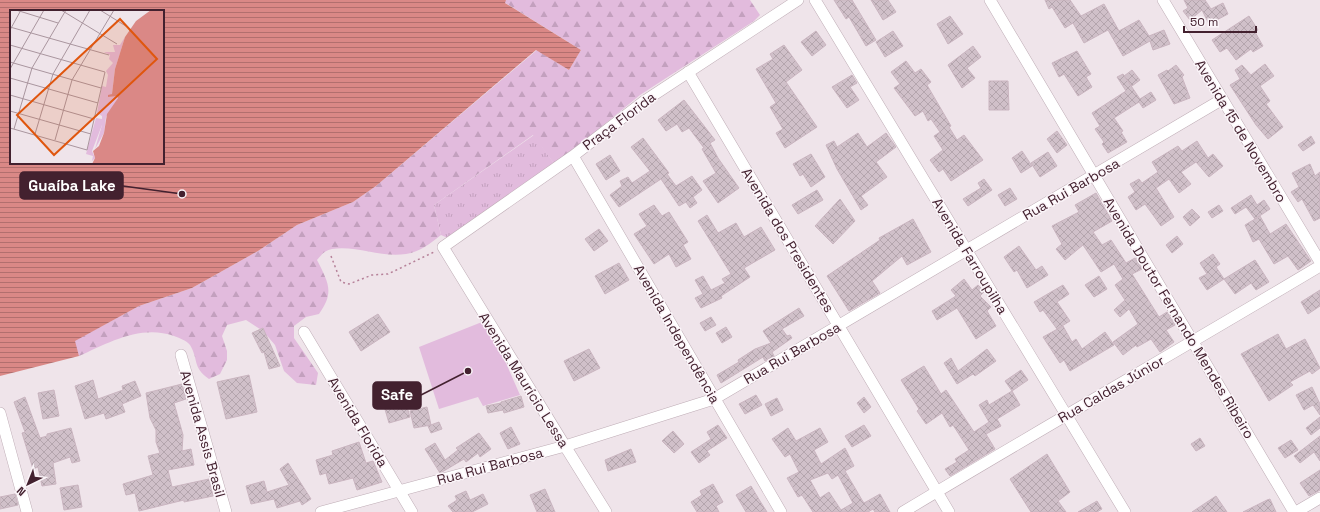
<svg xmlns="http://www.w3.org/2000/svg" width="1320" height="512" font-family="'Space Grotesk',sans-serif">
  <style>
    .grass { fill: url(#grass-tufts) }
    .forest { fill: url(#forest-firs) }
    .pitch { fill: #e2bbdd }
    .water { fill: url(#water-rules); fill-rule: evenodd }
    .building { fill: url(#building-cross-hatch); stroke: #cab5c0; fill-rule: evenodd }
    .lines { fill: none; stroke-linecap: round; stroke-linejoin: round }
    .minor-casing { stroke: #bfadb6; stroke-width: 12 }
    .tertiary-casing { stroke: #bfadb6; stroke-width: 12 }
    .path { stroke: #b68199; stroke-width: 1.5; stroke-dasharray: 2 3; stroke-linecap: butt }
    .minor { stroke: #fff; stroke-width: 11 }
    .tertiary { stroke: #fff; stroke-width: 11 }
    .labels { text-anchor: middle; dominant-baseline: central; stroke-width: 3; stroke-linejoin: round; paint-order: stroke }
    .street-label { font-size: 14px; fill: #43212f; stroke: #fbf5f9 }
    .inset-road { fill: none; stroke: #aa969f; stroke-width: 1 }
    .view { fill: #e0560e; fill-opacity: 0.15; stroke: #e0560e; stroke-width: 2 }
    .inset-edge { fill: none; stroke: #43212f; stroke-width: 2 }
    .leader { fill: none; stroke: #43212f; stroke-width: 1.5 }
    .callout-dot { fill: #43212f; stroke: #fbf5f9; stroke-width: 1.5 }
    .callout { fill: #43212f; stroke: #43212f; stroke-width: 1.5 }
    .callout-label { font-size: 15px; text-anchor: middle; font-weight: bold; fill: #fff }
  </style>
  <defs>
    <pattern id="grass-tufts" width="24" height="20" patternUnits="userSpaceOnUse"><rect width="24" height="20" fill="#e2bbdd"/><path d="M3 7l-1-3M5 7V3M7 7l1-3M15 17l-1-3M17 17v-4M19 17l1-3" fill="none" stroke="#c3a0be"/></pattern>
    <pattern id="forest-firs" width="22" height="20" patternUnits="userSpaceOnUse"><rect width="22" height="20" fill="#e2bbdd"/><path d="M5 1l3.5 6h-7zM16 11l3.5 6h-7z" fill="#c3a0be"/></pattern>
    <pattern id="water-rules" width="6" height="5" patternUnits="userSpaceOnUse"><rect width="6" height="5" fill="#da8886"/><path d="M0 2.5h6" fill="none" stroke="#b26f6e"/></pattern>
    <pattern id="building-cross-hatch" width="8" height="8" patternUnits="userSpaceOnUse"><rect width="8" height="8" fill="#d0c0c9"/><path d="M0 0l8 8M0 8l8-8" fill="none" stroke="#b4a5ad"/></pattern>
  </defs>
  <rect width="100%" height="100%" fill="#efe4ea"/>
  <path class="grass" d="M 534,135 L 555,165 L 450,239 L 441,235 L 434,205 Z"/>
  <path class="forest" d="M 506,0 L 750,0 L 760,15 L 754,21 L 640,95 L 555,165 L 533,135 L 434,205 L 441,235 C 431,243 420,252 406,254 C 381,258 356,245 332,249 C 325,250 321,255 317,260 C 328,282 335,292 319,314 L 306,317 L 294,326 L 294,338 L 318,373 L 316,385 L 297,383 L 284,371 L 275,345 L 263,331 L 246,320 L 227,325 L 222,336 L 227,351 L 227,360 L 220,374 L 209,379 C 192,367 199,360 190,345 C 186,340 179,338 174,336 C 141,324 108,343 79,356 L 74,341 L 139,306 L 192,288 L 258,251 L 297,225 L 353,202 L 376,186 L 537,50 L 569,70 L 581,50 L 504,2 Z"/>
  <path class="pitch" d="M 487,320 L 520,395 L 483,406 L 478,397 L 439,409 L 419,347 Z"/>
  <path class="water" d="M 0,0 L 506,0 L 505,3 L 581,50 L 569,70 L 536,50 L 376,186 L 353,202 L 297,225 L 258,251 L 192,288 L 139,306 L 75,341 L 79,356 L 0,376 ZM 11,11 L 163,11 L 163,163 L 11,163 Z"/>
  <path class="building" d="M 834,0 L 852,0 L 876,40 L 866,46 L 849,17 L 846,19 Z
    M 871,0 L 888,0 L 896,12 L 883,20 Z
    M 1045,0 L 1070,0 L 1081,16 L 1104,4 L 1119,31 L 1139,20 L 1149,36 L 1164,30 L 1170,44 L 1153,50 L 1150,41 L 1123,56 L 1108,30 L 1084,43 L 1073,23 L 1065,28 L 1052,7 L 1049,9 Z
    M 1184,0 L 1205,0 L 1211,9 L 1223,3 L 1228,14 L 1209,24 L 1202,10 L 1190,20 L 1183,11 L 1188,8 Z
    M 950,16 L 963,34 L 948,44 L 937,24 Z
    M 1249,16 L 1258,30 L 1255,32 L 1263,46 L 1253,52 L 1251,49 L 1236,60 L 1227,48 L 1220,52 L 1212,40 Z
    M 816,31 L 826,45 L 812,56 L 801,42 Z
    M 893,31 L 903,46 L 885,57 L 876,42 Z
    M 784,45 L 802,70 L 786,82 L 817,127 L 785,148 L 776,133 L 783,129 L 770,107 L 776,103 L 756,69 L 773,59 L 770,54 Z
    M 973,46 L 981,57 L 967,68 L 975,78 L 962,88 L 948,65 Z
    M 1077,51 L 1091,74 L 1086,77 L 1092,87 L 1078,96 L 1064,74 L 1059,77 L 1052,63 Z
    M 906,61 L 915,73 L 921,69 L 931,82 L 927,85 L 951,126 L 949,127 L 957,140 L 964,135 L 983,160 L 951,181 L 943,169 L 939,172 L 930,160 L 943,150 L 934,136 L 940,132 L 931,119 L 928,121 L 923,111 L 915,116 L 894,88 L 900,84 L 891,72 Z
    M 1265,64 L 1274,76 L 1260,86 L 1270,101 L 1266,104 L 1283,127 L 1268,139 L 1256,125 L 1230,85 L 1240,79 L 1235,70 L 1242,65 L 1251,75 Z
    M 1176,65 L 1184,75 L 1182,77 L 1190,98 L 1174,104 L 1158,75 L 1167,70 L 1168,71 Z
    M 1132,70 L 1140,80 L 1132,86 L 1124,76 Z
    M 1123,74 L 1140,99 L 1151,92 L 1156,100 L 1143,108 L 1139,102 L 1114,118 L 1123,131 L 1121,132 L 1127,142 L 1108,153 L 1102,144 L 1104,142 L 1095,129 L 1100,126 L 1092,113 L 1126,91 L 1117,77 Z
    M 852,75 L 857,83 L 850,87 L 859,100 L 847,108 L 832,87 Z
    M 989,81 L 1008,81 L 1009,110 L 989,110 Z
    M 684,100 L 715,140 L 710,143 L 718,158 L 739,188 L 718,203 L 703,181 L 716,173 L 702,149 L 704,148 L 689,128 L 682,132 L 677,124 L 666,131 L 658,120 Z
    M 1057,131 L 1067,145 L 1057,153 L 1047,139 Z
    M 858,133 L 867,147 L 886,133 L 896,147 L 876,162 L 887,177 L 861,196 L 868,205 L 861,210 L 837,169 L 826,145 L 834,141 L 837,147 Z
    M 1311,136 L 1315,143 L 1303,151 L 1298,145 Z
    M 643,138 L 669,173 L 667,174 L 676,186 L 692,176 L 702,190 L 693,197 L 697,203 L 690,208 L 686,202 L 679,206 L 661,179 L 619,207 L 610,195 L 622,186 L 620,181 L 628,177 L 632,183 L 650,171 L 631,147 Z
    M 1197,141 L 1208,158 L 1213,154 L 1223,166 L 1209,177 L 1196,162 L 1181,172 L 1191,184 L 1179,193 L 1169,179 L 1156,188 L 1174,217 L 1161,226 L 1145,204 L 1136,210 L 1128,197 L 1135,192 L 1130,184 L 1139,179 L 1142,183 L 1158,172 L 1152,162 L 1178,146 L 1182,151 Z
    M 1022,151 L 1032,166 L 1021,173 L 1012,158 Z
    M 1048,152 L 1057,166 L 1040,177 L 1031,163 Z
    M 811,154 L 825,177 L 811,187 L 803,174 L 800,176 L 793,164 Z
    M 610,155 L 620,171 L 606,180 L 596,164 Z
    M 1310,164 L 1315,176 L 1320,172 L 1320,218 L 1314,221 L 1302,199 L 1298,202 L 1291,192 L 1299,187 L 1292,173 Z
    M 984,179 L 992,190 L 968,206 L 963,199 L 981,188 L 978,183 Z
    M 1010,188 L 1017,199 L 1005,206 L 998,195 Z
    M 817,190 L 823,200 L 798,214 L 792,205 Z
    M 1096,193 L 1112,221 L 1093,232 L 1102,245 L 1111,240 L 1126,263 L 1135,258 L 1142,269 L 1132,274 L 1159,317 L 1167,312 L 1175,325 L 1166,330 L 1174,342 L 1160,352 L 1151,339 L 1137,347 L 1136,345 L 1123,355 L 1113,342 L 1138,324 L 1129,309 L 1120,317 L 1114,310 L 1125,300 L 1115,285 L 1123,279 L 1114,264 L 1101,272 L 1083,245 L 1065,260 L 1056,249 L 1062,244 L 1052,226 L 1079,212 L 1075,205 Z
    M 1251,195 L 1257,205 L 1264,200 L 1270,209 L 1255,219 L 1246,207 L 1235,214 L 1231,208 Z
    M 840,199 L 855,221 L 833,244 L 815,226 Z
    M 654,205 L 662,216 L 669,212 L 688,242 L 683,245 L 691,259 L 676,267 L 669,254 L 654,264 L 634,234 L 647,226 L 639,214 Z
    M 1219,205 L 1223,211 L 1212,218 L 1208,212 Z
    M 1192,209 L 1200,217 L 1190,226 L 1183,217 Z
    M 707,215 L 718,233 L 736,223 L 744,237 L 761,227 L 775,250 L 744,268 L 750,277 L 721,296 L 722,298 L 701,308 L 695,298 L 703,294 L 695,280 L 703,276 L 711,290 L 725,283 L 722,279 L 731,274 L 698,221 Z
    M 1260,216 L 1270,234 L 1286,224 L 1311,261 L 1298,270 L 1288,256 L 1274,264 L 1259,239 L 1253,242 L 1245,225 Z
    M 913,219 L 931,252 L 907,265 L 902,256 L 872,281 L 880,293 L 849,311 L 827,276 L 880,240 L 879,238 Z
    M 599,229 L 608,241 L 594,251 L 585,239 Z
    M 1177,236 L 1183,244 L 1172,253 L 1166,245 Z
    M 1019,246 L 1036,270 L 1042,266 L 1048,275 L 1027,288 L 1017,270 L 1014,272 L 1004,257 Z
    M 1213,254 L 1220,264 L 1216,267 L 1224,279 L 1207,290 L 1199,278 L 1207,274 L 1200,263 Z
    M 1255,260 L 1269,282 L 1256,290 L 1251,283 L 1235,294 L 1224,279 Z
    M 619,263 L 629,280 L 605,294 L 595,276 Z
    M 1099,276 L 1107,289 L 1094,297 L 1085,285 Z
    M 964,279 L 972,290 L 978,285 L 982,289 L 984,292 L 980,296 L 991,307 L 987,311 L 996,326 L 976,339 L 957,308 L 937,320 L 932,311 L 956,296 L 951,290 Z
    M 1063,285 L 1069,294 L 1057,302 L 1070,321 L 1057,329 L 1043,310 L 1040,312 L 1034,302 Z
    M 1320,290 L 1320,306 L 1308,314 L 1301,302 Z
    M 799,308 L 804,316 L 782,329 L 787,336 L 790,335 L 792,338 L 772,352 L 774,356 L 765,361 L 763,357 L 721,383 L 717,375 L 739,362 L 738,360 L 755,349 L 771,343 L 763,331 Z
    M 378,314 L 390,332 L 361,351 L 349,332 Z
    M 711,317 L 716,325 L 705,331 L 700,323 Z
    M 1063,326 L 1072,342 L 1076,339 L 1082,349 L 1105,332 L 1114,345 L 1070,371 L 1064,360 L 1060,363 L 1043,337 Z
    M 726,327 L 732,337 L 722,343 L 716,333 Z
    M 263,328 L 280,366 L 269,369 L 264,352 L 262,353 L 252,333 Z
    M 1278,334 L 1286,349 L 1305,339 L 1320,368 L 1312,374 L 1310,371 L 1290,382 L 1293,385 L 1269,401 L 1241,354 Z
    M 589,349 L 600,368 L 574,381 L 564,361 Z
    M 987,349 L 996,361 L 975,376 L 973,374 L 957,384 L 944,363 L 951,358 L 958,371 Z
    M 924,366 L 941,394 L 946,390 L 974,432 L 989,422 L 979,405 L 987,400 L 989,405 L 1012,391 L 1020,405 L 997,419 L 1001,426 L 986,434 L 995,449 L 950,476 L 945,469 L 957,462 L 955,459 L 969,450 L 953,425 L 950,427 L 942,413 L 926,424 L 917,411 L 919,409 L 901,380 Z
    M 1021,370 L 1028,380 L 1012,391 L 1005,381 Z
    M 249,375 L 257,412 L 226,419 L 217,382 Z
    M 93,380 L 98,399 L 123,390 L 122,386 L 135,381 L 141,396 L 122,404 L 125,412 L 106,419 L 104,413 L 85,419 L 75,386 Z
    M 400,383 L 410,417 L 389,423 L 379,389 Z
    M 182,384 L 186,399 L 174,403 L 183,435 L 182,451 L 191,449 L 194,465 L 168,470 L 172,487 L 209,479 L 213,496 L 184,502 L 184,500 L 139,511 L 135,493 L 126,495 L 123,484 L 153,475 L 148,456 L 160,453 L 156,442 L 156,430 L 150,418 L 146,393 Z
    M 1312,387 L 1320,404 L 1320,415 L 1313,405 L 1304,410 L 1296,395 Z
    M 54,390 L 59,416 L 43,419 L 38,393 Z
    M 756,395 L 762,405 L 745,414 L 739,404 Z
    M 521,396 L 524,407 L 504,413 L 503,410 L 488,413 L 486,406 L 501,403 L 501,402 Z
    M 25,397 L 40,438 L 47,436 L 47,434 L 71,428 L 80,461 L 72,463 L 70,457 L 53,463 L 56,484 L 42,486 L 38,467 L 33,469 L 22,433 L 25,432 L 14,402 Z
    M 864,397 L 871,407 L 864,413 L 857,403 Z
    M 777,398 L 783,410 L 771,416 L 765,404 Z
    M 427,407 L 431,425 L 414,428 L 410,411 Z
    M 1320,417 L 1320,428 L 1311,435 L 1306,428 Z
    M 439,422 L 442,429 L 431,433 L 428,426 Z
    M 718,425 L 727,438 L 707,451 L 710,455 L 699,463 L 691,452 L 711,439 L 707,432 Z
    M 864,425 L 871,436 L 852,447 L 845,436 Z
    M 511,427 L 520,444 L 508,449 L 500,433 Z
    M 788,428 L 796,441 L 820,428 L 828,442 L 814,450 L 821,464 L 845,448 L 854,466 L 845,471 L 862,500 L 864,503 L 880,494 L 890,512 L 875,512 L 873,509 L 868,512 L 813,512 L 802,495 L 798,497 L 787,478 L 799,472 L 790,454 L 785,457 L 772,439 ZM 828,473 L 832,479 L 838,475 L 853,503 L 841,510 L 829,492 L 820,498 L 810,480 Z
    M 673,431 L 684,444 L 674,453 L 662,441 Z
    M 479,433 L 491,449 L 480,457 L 478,453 L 466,462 L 464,459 L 442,472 L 440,473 L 425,449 L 435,443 L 445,460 L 458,450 L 456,448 Z
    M 1320,436 L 1320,461 L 1314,452 L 1300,463 L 1294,456 Z
    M 1200,438 L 1205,446 L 1196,451 L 1191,444 Z
    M 1291,440 L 1298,450 L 1285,458 L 1278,448 Z
    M 359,442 L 366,463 L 373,461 L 382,482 L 357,490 L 353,478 L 329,484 L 326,473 L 320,475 L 316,460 L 333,455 L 332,451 Z
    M 631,449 L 636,462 L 608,471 L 605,460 Z
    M 1047,454 L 1070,492 L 1058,501 L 1066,512 L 1031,512 L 1010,479 Z
    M 288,463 L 311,499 L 302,505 L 300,501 L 277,508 L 274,499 L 251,504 L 246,486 L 264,481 L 267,492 L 289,485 L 280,469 Z
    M 1320,470 L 1320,490 L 1309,496 L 1300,483 Z
    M 713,484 L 723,502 L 716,506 L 719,512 L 697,512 L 691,502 L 702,495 L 700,491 Z
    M 78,485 L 82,507 L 64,510 L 60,488 Z
    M 751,486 L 760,501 L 767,512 L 746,512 L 736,495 Z
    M 545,489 L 555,512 L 537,512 L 530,495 Z
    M 466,491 L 470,500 L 483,494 L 488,504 L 472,512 L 453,512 L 448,506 L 457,500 L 455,496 Z
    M 15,494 L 18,505 L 0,509 L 0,497 Z
    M 1216,496 L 1227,512 L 1192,512 Z
    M 1270,499 L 1276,512 L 1243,512 L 1267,500 Z
    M 1097,501 L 1102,509 L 1097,512 L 1078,512 Z"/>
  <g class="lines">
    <defs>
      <path id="minor" d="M 798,0 L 643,102 L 573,156 L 443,247 L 565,446 L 714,399 L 1221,100
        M 815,0 L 1125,512
        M 990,0 L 1294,512
        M 1163,0 L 1320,262
        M 688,72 L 949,512
        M 573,156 L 781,512
        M 304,332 L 412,512
        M 181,355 L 226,512
        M 0,413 L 27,512
        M 903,512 C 1041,429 1181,349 1320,266
        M 1296,512 L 1320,498"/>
      <path id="tertiary" d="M 321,512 L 565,446 L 606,512"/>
    </defs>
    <use href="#minor" class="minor-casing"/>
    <use href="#tertiary" class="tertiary-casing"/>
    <path class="path" d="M 331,256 L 341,282 L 349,284 L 372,275 L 388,274 L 434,252"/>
    <use href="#minor" class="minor"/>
    <use href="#tertiary" class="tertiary"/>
  </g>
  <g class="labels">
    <g class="street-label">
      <text transform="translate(619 121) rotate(-37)">Praça Florida</text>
      <text transform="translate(1241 131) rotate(59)">Avenida 15 de Novembro</text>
      <text transform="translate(1071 189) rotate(-30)">Rua Rui Barbosa</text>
      <text transform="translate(788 240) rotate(59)">Avenida dos Presidentes</text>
      <text transform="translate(970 256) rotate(59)">Avenida Farroupilha</text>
      <text transform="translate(1179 318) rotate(59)">Avenida Doutor Fernando Mendes Ribeiro</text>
      <text transform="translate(677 334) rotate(60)">Avenida Independência</text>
      <text transform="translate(792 353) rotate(-30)">Rua Rui Barbosa</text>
      <text transform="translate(524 380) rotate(58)">Avenida Maurício Lessa</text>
      <text transform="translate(1111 389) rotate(-30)">Rua Caldas Júnior</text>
      <text transform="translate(358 422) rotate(59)">Avenida Florida</text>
      <text transform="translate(203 434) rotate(74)">Avenida Assis Brasil</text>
      <text transform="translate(490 466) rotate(-15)">Rua Rui Barbosa</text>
    </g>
  </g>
  <g transform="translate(10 10)">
    <rect width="154" height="154" fill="#efe4ea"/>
    <path d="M 86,108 L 92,109 L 92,115 L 82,141 L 85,148 L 82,151 L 83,146 L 76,144 Z" fill="#e2bbdd"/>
    <path d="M 115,27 L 105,59 L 102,84 L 98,87 L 108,85 L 108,88 L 96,107 L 94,123 L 85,139 L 92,115 L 92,106 L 87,103 L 92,76 L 96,77 L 98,65 L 96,61 L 103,53 L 99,49 L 100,45 L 94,42 L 105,42 L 103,35 L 110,35 Z" fill="#e2bbdd"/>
    <path d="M 141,0 L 154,0 L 154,154 L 82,154 L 85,148 L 83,141 L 89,136 L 94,123 L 97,104 L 108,88 L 107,86 L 98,87 L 98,85 L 102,84 L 105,59 L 115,27 L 126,11 Z" fill="#da8886"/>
    <path class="inset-road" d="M 6,0 L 48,13M 51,0 L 107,34M 90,0 L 119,18M 0,17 L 99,45M 0,20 L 11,0M 0,35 L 95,62 L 77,140 L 0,118M 0,52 L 91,78M 0,59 L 34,0M 0,68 L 88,93M 0,85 L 84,109M 0,101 L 81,124M 4,119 L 22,58 L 56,0M 25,124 L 43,64 L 80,0M 45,130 L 62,70 L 104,0"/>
    <path class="view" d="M 110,9 L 147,49 L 44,145 L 7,105 Z"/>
    <rect width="154" height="154" class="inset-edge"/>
  </g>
  <path class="leader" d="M182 194L123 186M468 371L421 395"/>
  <g class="callout-dot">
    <circle cx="182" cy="194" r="4"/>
    <circle cx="468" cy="371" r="4"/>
  </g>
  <g class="callout">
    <rect x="20" y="172" width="103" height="27" rx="4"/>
    <rect x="373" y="382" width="48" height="27" rx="4"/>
  </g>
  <g class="callout-label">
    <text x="72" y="191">Guaíba Lake</text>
    <text x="397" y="400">Safe</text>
  </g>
  <g transform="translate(28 484) rotate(223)" stroke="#fbf5f9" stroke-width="3" paint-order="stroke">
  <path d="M0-3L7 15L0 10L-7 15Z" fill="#43212f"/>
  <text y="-6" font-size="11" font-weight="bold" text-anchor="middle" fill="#43212f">N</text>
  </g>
  <path d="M1184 26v6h72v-6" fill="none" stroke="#43212f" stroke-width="2"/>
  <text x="1190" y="26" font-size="12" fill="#43212f" stroke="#fbf5f9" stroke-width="3" paint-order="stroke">50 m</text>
</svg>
